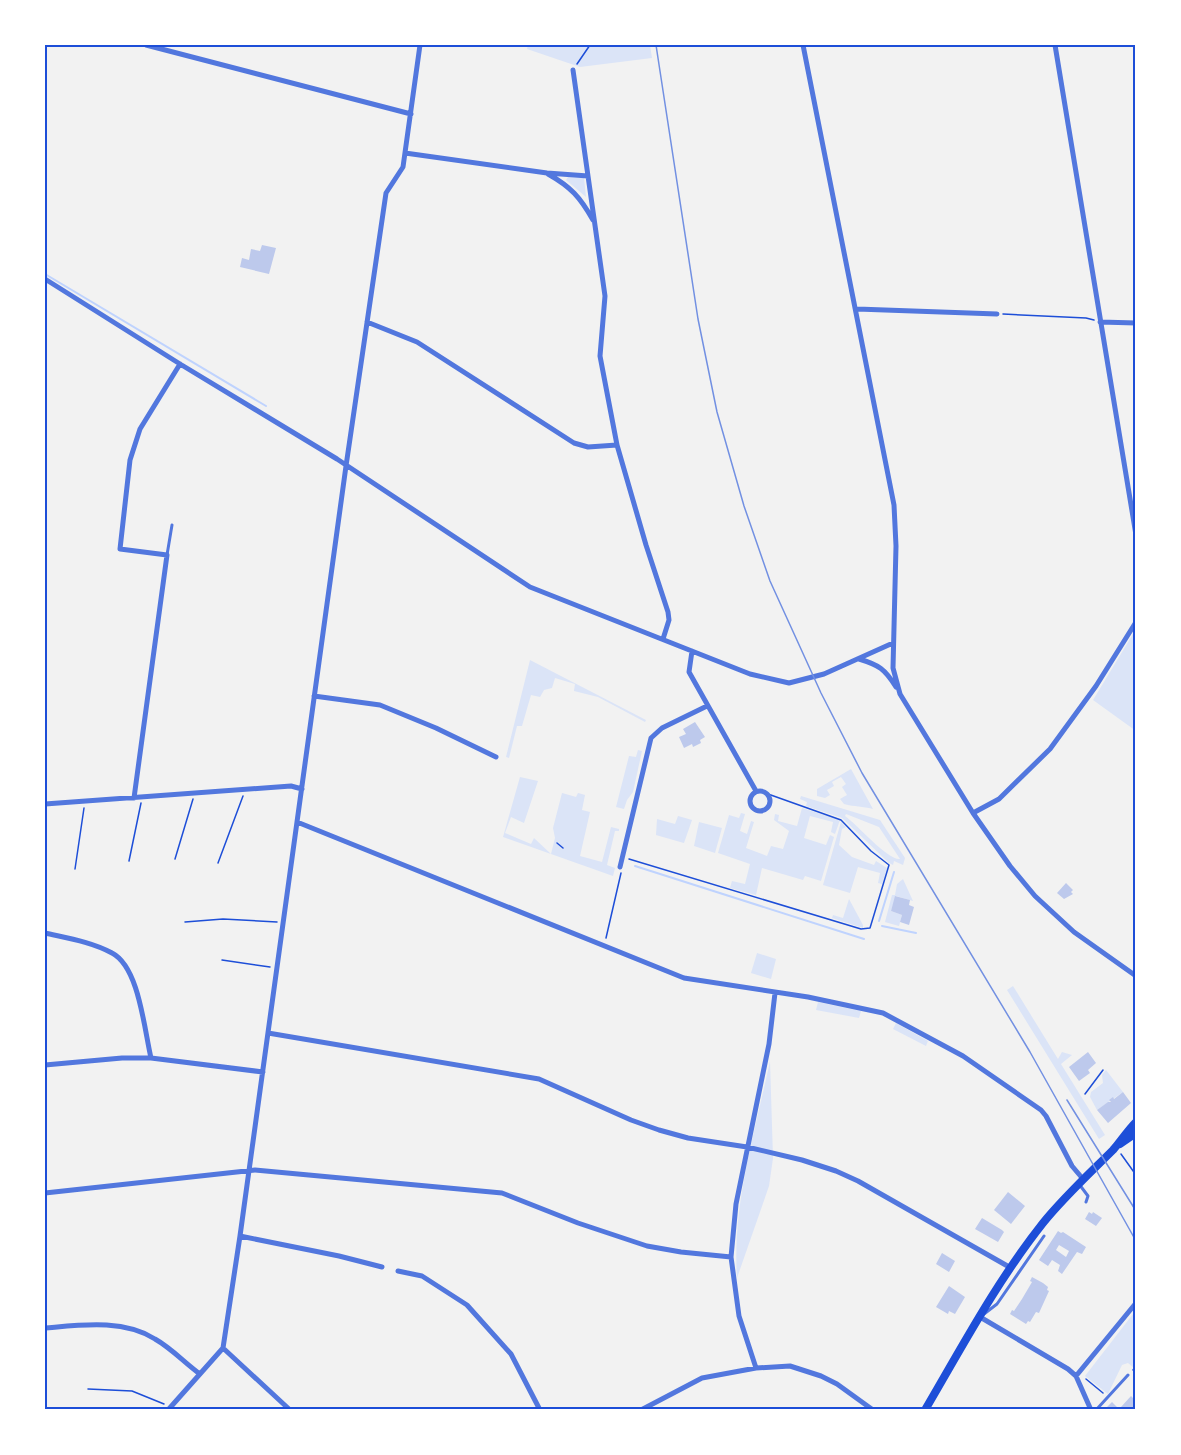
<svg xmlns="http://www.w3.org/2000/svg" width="1181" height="1455" font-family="Signika,sans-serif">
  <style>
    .green { fill: #dbe4f7; fill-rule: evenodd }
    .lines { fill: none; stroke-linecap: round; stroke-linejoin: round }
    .stream { stroke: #bfd3fe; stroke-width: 2 }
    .building { fill: #bdc9ec; fill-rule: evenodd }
    .path { stroke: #1d4ed8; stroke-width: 1.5 }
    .service { stroke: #5277de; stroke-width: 3 }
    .minor { stroke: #5277de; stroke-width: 5 }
    .secondary { stroke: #1d4ed8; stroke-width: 8 }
    .tram { stroke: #7290e2; stroke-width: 1.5 }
    .neatline { fill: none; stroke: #1d4ed8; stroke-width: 2 }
  </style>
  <rect width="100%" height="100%" fill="#f2f2f2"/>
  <path class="green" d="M 528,45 L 650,45 L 652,58 L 580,67 L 527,49 Z
    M 568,177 L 584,178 L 586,197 L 566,180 Z
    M 1136,629 L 1136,731 L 1093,700 Z
    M 530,660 L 646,720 L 645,722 L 598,697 L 574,691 L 575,684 L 555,678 L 552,688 L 544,690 L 540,697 L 531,695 L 522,726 L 517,726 L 509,758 L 506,757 Z
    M 638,750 L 642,751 L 633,792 L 627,800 L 624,809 L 616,807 L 629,756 L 636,757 Z
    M 851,769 L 873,809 C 862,806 855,807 844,804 L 840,799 L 847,795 L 842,787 L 846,784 L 841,777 L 832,782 L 834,786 L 827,790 L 830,795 L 825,798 L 817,796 L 817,789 Z
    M 520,777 L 538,781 L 524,823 L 511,817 L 505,833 L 531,844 L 534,838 L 551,854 L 555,838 L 553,828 L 562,793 L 576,797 L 578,793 L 585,795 L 582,810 L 590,812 L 580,856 L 602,862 L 611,827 L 619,829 L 619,831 L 615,831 L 607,865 L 615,868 L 613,876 L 503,837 Z
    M 801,796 L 880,820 L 905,858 L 903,865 L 894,861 L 893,865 L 889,863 L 842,818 L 806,806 L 807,802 L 800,799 ZM 846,814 L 879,827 L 900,859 C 887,860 858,825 845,816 Z
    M 802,808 L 840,820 L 835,834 L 831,832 L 833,822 L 810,816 L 804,838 L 826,845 L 830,835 L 834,837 L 821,881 L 805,876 L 803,880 L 762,868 L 756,895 L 730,888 L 732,881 L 745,884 L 750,864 L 718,853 L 729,815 L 739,818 L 741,813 L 745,814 L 740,831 L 747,834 L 751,821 L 754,822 L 746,848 L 767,856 L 771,846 L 783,849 L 789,831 L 774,820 L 775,814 L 779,815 L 778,821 L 797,826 Z
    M 678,816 L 692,820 L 684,843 L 656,835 L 657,819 L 675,824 Z
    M 699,822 L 722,828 L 715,853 L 694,846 Z
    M 841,822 L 846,827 L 842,829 L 839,845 L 852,857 L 874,865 L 876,861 L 887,868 L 882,884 L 878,883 L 880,873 L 858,867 L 850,893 L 823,885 Z
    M 903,879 L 913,901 L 896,896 L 891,911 L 902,915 L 899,926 L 885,922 L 892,895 L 895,895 L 897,884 Z
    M 849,899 L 863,925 L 863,928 L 832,918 L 833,915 L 843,918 Z
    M 757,953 L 776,959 L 771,979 L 751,973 Z
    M 1013,986 L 1058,1059 L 1062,1052 L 1072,1055 L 1061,1064 L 1105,1135 L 1099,1139 L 1007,990 Z
    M 818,1002 L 861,1011 L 859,1018 L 816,1010 Z
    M 896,1023 L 928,1041 L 926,1046 L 893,1029 Z
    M 770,1061 L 773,1158 L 769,1186 L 737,1278 C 732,1205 755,1132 770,1061 Z
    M 1106,1070 L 1123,1092 L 1097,1110 L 1090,1097 L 1091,1092 L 1103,1083 L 1102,1075 Z
    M 1133,1314 L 1136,1315 L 1136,1364 L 1134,1368 L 1128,1363 L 1122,1365 L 1108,1394 L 1085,1376 Z"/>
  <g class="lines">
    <path class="stream" d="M 45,274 L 266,406
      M 635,866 L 864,939
      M 879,921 L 894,872
      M 882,926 L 916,933"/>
  </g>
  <path class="building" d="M 262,245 L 276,248 L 269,274 L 240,267 L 242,258 L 249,260 L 251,249 L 260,251 Z
    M 695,722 L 705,737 L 700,740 L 701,743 L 693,747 L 692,744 L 684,748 L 679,737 L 686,734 L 683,729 Z
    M 1066,883 L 1073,890 L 1071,892 L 1073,894 L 1064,899 L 1057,893 Z
    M 895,896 L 910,900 L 909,905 L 914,907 L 909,925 L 900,922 L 902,915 L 891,911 Z
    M 1088,1052 L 1096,1063 L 1088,1070 L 1090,1073 L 1079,1081 L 1069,1067 Z
    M 1123,1092 L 1131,1103 L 1108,1123 L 1097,1110 L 1108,1102 L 1111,1102 L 1109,1100 L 1113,1097 L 1114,1099 Z
    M 1008,1192 L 1025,1206 L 1011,1224 L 994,1210 Z
    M 1089,1212 L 1092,1214 L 1093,1212 L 1102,1218 L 1096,1226 L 1085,1219 Z
    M 982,1218 L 1002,1230 L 1004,1232 L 998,1242 L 975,1229 Z
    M 1058,1231 L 1061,1233 L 1063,1232 L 1086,1247 L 1082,1254 L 1077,1252 L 1062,1274 L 1058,1271 L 1060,1265 L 1052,1260 L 1048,1266 L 1039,1260 ZM 1059,1245 L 1069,1251 L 1066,1257 L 1056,1250 Z
    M 942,1253 L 955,1261 L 949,1272 L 936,1264 Z
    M 1032,1277 L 1043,1283 L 1048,1287 L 1047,1290 L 1049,1291 L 1039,1313 L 1036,1312 L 1030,1322 L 1028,1321 L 1026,1324 L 1010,1314 L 1012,1310 L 1014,1311 L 1022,1299 L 1032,1282 L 1030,1281 Z
    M 949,1286 L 965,1297 L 955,1314 L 949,1311 L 948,1314 L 936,1307 Z
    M 1131,1396 L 1136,1401 L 1136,1407 L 1134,1410 L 1104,1410 L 1112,1402 L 1117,1407 L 1121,1407 Z"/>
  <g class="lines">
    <path class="path" d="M 577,64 L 590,45
      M 1003,314 L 1086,318 L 1094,320
      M 557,843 L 563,848
      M 175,859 L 193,799
      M 629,859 L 861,929 L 870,928 L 889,865 L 871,851 L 841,820 L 768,794
      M 129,861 L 141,803
      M 218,863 L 243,796
      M 75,869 L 84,808
      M 185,922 L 223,919 L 277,922
      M 606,938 L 621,873
      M 222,960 L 270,967
      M 1085,1094 L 1103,1070
      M 1121,1154 L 1136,1175
      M 1133,1370 L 1136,1366
      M 1086,1379 L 1103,1393
      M 88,1389 L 132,1391 L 164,1404"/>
    <path class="service" d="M 167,555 L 172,525
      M 1079,1184 L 1088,1196 L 1086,1202
      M 984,1314 L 997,1304 L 1044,1236
      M 1096,1410 L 1128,1375"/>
    <path class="minor" d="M 146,45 L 411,114
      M 803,45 L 894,505 L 896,546 L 893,668 L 900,694 L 973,813 L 1010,866 L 1035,896 L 1074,932 L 1136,976
      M 1055,45 L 1136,535
      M 573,70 L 605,296 L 600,356 L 617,445 L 646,545 L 668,612 L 669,620 L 663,639
      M 405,153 L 547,173 L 588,176
      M 548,174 C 571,187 580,197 593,220
      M 45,279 L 180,364 L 337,459 L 530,587 L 750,674 L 789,683 L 824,674 L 893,643
      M 857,309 L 997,314
      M 367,322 L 417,342 L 574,443 L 588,447 L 617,445
      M 1100,322 L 1136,323
      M 692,651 L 689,672 L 756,791
      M 859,659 C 879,665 885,669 896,687
      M 314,696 L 380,705 L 436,728 L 496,757
      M750 801a10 10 0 1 1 20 0a10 10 0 1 1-20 0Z
      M 134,798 L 167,555 L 120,549 L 130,460 L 140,429 L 180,364
      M 45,804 L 291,786 L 302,789
      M 973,813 L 999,799 L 1050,749 L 1096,686 L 1136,622
      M 297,822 L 684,978 L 808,997 L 883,1013 L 963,1056 L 1041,1110 L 1046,1116 L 1072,1166 L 1083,1179
      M 620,867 L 651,738 L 662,728 L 707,706
      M 45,933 C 67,938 92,942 112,953 C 139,967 144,1028 151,1058
      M 268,1033 L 539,1079 L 631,1120 L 659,1130 L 688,1138 L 747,1147 L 802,1160 L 836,1171 L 858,1181 L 1011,1268
      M 45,1065 L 122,1058 L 151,1058 L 263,1072
      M 45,1193 L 255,1170 L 502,1193 L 578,1223 L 647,1246 L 681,1252 L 731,1257
      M 240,1236 L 339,1256 L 382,1267
      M 398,1271 L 422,1276 L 467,1305 L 511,1354 L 540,1410
      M 980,1317 L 1068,1369 L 1076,1376 L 1091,1410
      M 45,1328 C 81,1325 123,1319 155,1339 C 171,1348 185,1363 200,1374
      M 223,1348 L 290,1410
      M 756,1368 L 739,1316 L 731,1257 L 736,1204 L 769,1044 L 775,993
      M 1076,1376 L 1136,1303
      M 168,1410 L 223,1348 L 240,1236 L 346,466 L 386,193 L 403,167 L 420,45
      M 641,1410 L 702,1378 L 756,1368 L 790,1366 L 821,1376 L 837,1384 L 873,1410"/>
    <path class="secondary" d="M 1120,1144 L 1136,1133
      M 925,1410 C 962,1347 997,1281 1043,1223 C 1064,1197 1089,1174 1113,1150 C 1121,1141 1127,1131 1136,1122"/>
    <path class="tram" d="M 656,45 L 698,319 L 717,412 L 744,506 L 770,581 L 821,693 L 862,773 L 1030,1052 L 1136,1241
      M 1067,1100 L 1136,1211"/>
  </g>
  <rect width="1181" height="1455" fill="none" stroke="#ffffff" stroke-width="93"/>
  <rect x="46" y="46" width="1088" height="1362" class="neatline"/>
</svg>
